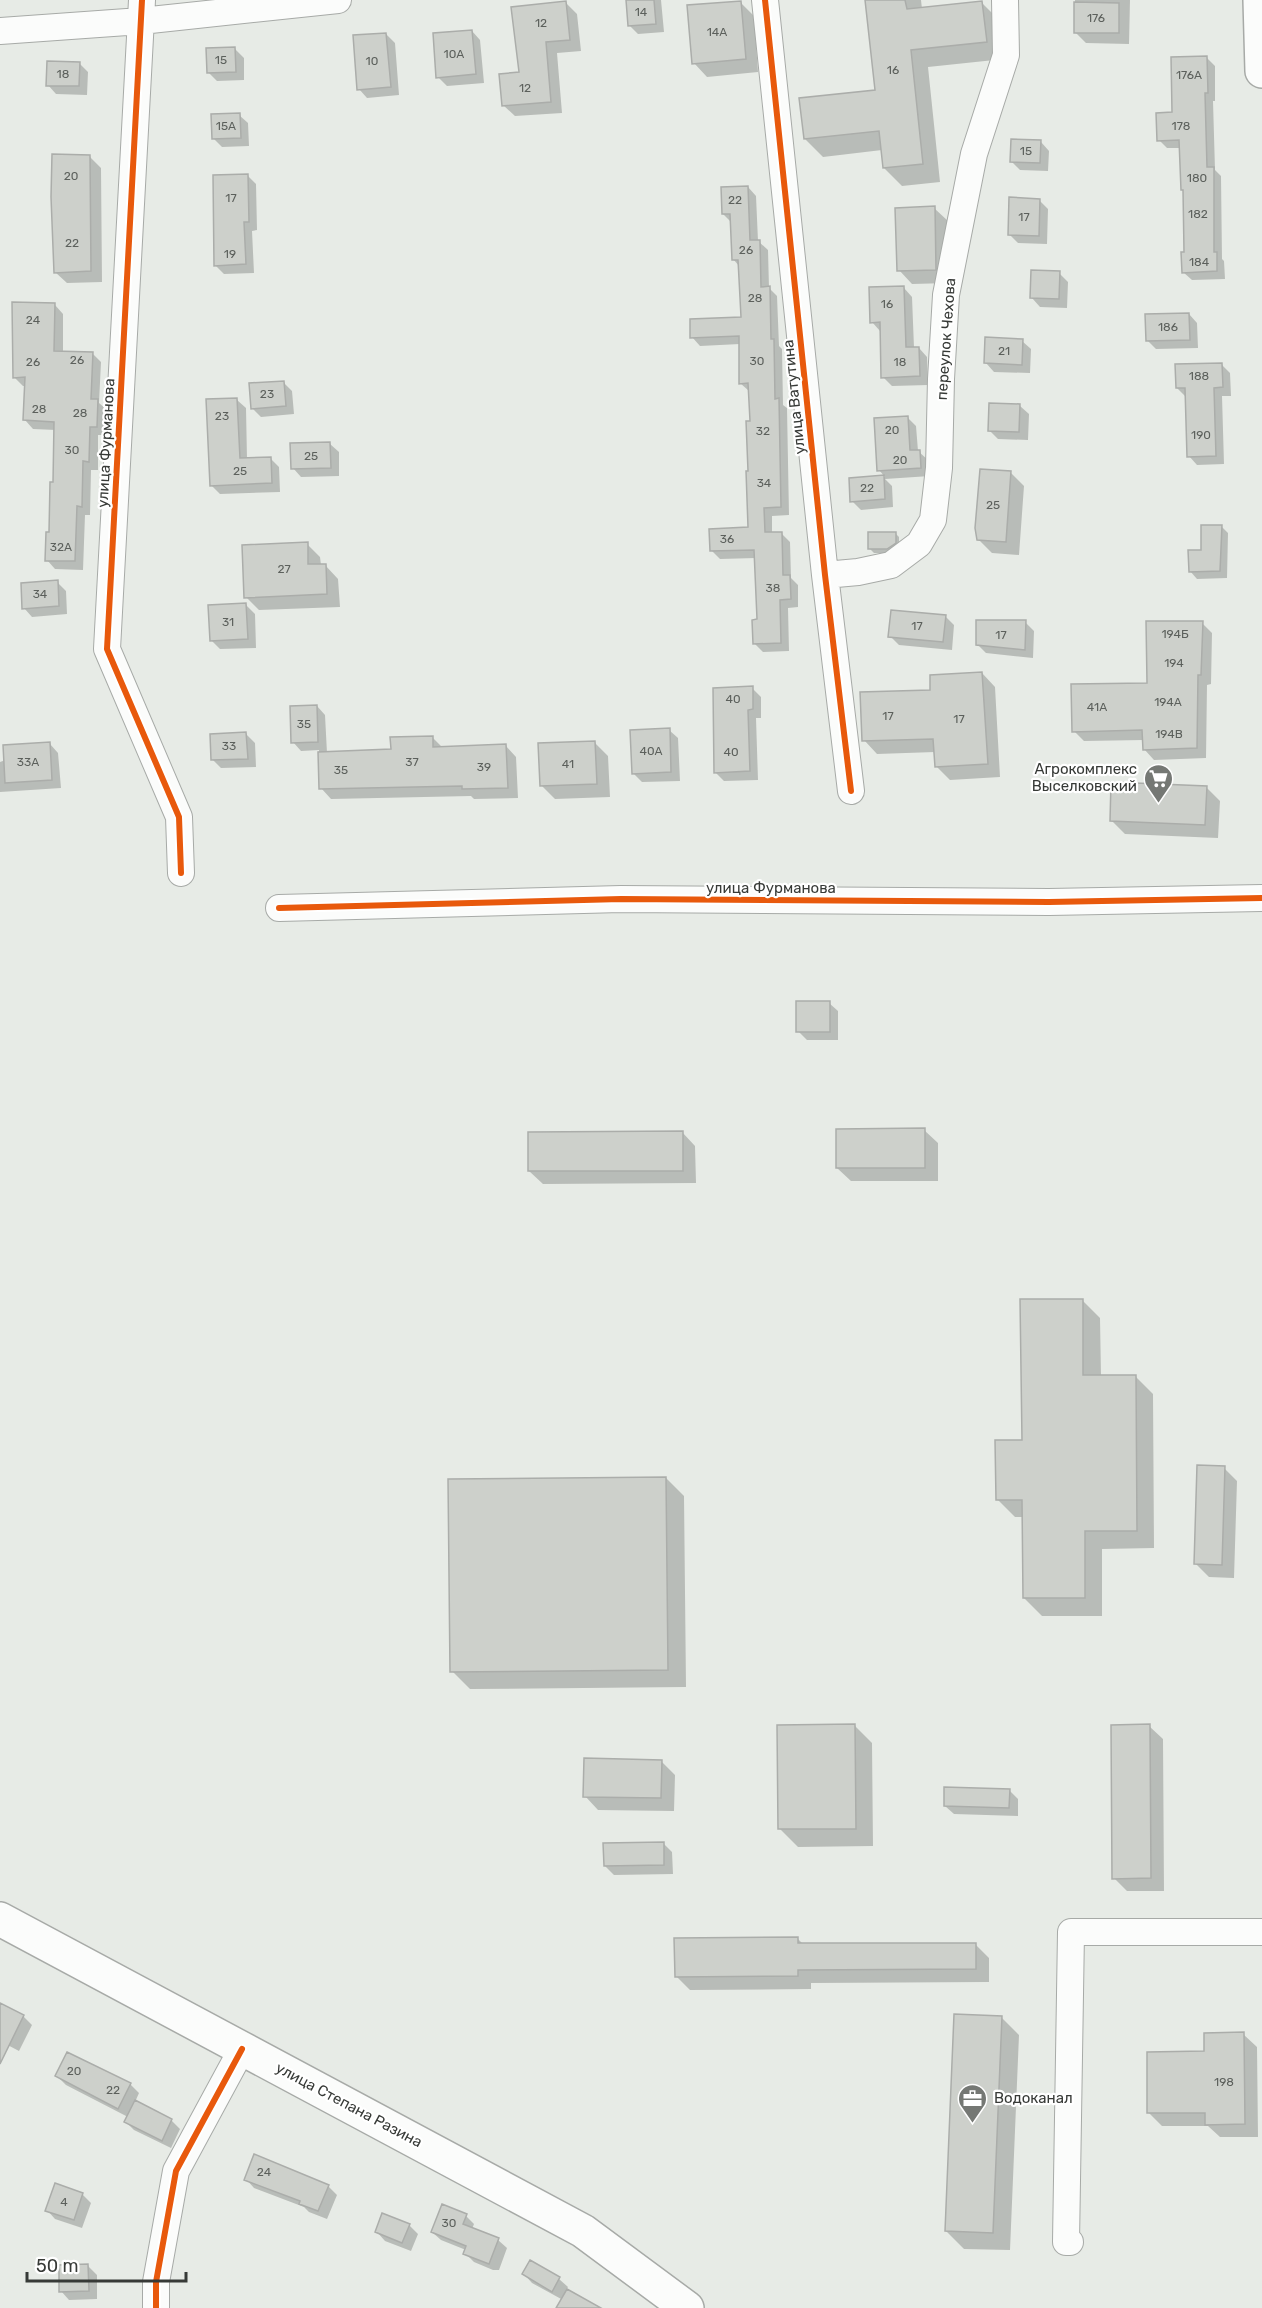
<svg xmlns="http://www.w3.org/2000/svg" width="1262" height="2308" font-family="Rubik,sans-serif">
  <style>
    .shadow { fill: #0003 }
    .building { fill: #cdd0cb; stroke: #abadaa; stroke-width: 1.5 }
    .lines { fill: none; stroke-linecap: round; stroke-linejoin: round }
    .minor-casing { stroke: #a7aaa7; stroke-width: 28 }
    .major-casing { stroke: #a7aaa7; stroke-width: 36 }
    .minor { stroke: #fbfcfb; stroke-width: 26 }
    .major { stroke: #fbfcfb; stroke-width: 33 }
    .cycleway-casing { stroke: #fff; stroke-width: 10 }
    .cycleway { stroke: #e8590c; stroke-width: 6 }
    .labels { text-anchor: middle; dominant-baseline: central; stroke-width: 4.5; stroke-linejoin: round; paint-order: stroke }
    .number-label { font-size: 12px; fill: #5c605c }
    .street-label { font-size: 15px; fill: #373a37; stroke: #fff }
    .poi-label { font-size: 15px; fill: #373a37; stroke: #fff; text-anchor: end }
  </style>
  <rect width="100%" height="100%" fill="#e7ebe6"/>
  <path class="shadow" d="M 627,0 L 661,0 L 664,32 L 638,34 L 629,25 Z
    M 866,0 L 921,0 L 922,9 L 982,3 L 1000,21 L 1004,59 L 928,67 L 940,182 L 902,186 L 884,168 L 882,150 L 823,157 L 805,139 L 876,92 Z
    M 1075,0 L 1130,0 L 1129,44 L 1086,43 L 1075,32 Z
    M 740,2 L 754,16 L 758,72 L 707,77 L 694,63 Z
    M 566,3 L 577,14 L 581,51 L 557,53 L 562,113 L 515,116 L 503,105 Z
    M 472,31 L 480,40 L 484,83 L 447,86 L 438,77 Z
    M 386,34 L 395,43 L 399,95 L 367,98 L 359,89 Z
    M 235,49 L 244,58 L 244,80 L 217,81 L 208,72 Z
    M 1206,57 L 1215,66 L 1215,101 L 1213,101 L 1215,170 L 1221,176 L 1222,259 L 1224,261 L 1225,279 L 1192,280 L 1183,272 L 1186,254 L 1185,192 L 1182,190 L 1181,148 L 1167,148 L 1159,140 Z
    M 79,63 L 88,72 L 87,95 L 56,94 L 48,85 Z
    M 239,115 L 248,123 L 249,146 L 222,147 L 214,139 Z
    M 1041,142 L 1049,151 L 1048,171 L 1020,170 L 1012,162 Z
    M 90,157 L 101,168 L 102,282 L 67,283 L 55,272 Z
    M 247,175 L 256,184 L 257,230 L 252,231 L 254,273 L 224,274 L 215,265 Z
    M 748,187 L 756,196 L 758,241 L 768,250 L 769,288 L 777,296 L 779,346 L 782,349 L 783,405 L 787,408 L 789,515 L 772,516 L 772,533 L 781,533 L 790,542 L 791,578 L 798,585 L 798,607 L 788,608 L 789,651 L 763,652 L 754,643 L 759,621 L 756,558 L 720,559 L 712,551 L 750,529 L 751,422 L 749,391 L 740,383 L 740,344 L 700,346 L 692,337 L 742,318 L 740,267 L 733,259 L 731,222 L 723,214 Z
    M 1039,200 L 1048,209 L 1047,244 L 1018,243 L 1009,234 Z
    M 934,208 L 948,221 L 949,283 L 912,284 L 899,270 Z
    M 1059,273 L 1068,282 L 1067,308 L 1040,307 L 1032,298 Z
    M 904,288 L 912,297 L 914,348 L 919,348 L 927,357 L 928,385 L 892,386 L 883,377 L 880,331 L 872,322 Z
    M 55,305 L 63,314 L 63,352 L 92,353 L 101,362 L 99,403 L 106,409 L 106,435 L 98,435 L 98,470 L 91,470 L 90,515 L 85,515 L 83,570 L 55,569 L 47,560 L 54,484 L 56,430 L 33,429 L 25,420 L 26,386 L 23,386 L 14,377 Z
    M 1189,314 L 1197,323 L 1198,348 L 1156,349 L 1147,340 Z
    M 1022,341 L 1031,349 L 1030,373 L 994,372 L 986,363 Z
    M 1221,364 L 1230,373 L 1231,396 L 1222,396 L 1224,464 L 1197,465 L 1189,456 L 1186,397 L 1177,388 Z
    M 283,382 L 292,391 L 294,414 L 261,417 L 252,408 Z
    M 237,400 L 246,408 L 247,459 L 270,458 L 279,467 L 280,492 L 220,494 L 211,485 Z
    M 1020,406 L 1029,414 L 1028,440 L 998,439 L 989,430 Z
    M 907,417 L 916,426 L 918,451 L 928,460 L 930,476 L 885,479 L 892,486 L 893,507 L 861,510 L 852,501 L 850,479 L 885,477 L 879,470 Z
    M 330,444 L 339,452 L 339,476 L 301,477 L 293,468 Z
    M 1010,472 L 1024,486 L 1019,555 L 992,553 L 978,539 Z
    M 1221,526 L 1228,533 L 1227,578 L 1197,579 L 1190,571 Z
    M 895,533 L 899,537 L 899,547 L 891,553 L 874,553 L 870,549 Z
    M 307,544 L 320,557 L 321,565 L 325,565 L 338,579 L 340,607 L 259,610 L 246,597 Z
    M 57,582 L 66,591 L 67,614 L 32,617 L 24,608 Z
    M 246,605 L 255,614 L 256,648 L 220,649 L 211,640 Z
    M 945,616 L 954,625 L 952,650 L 899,645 L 890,636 Z
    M 1025,622 L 1034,631 L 1033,658 L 986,653 L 977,644 Z
    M 1202,623 L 1212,633 L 1211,684 L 1207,685 L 1206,758 L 1154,760 L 1144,749 L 1144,740 L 1084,741 L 1074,731 L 1149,684 Z
    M 982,673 L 995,687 L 1000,777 L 950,780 L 936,766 L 935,752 L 877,754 L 864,740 L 932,691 Z
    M 752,688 L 761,697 L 761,718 L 756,718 L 758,780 L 724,781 L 715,772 Z
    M 317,706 L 325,715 L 327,753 L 392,751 L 432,737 L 443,748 L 506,746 L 516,757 L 518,798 L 474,799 L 471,796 L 331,799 L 321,788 L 319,750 L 301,751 L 293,742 Z
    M 669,730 L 678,738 L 680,781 L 642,782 L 633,773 Z
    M 246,734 L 255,743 L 256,767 L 221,768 L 212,759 Z
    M 594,742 L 608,756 L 610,797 L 555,799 L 542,786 Z
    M 50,744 L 58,753 L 61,788 L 0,792 L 0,762 Z
    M 1207,788 L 1220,801 L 1218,838 L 1125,834 L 1111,820 Z
    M 829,1003 L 838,1011 L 838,1040 L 807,1040 L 798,1031 Z
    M 924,1130 L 938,1143 L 938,1181 L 851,1181 L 837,1168 Z
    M 682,1132 L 695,1146 L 696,1183 L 543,1184 L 529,1171 Z
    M 1082,1300 L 1100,1318 L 1101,1377 L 1135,1376 L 1153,1394 L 1154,1548 L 1102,1549 L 1102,1616 L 1042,1616 L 1024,1598 L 1024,1517 L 1015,1517 L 997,1499 Z
    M 1224,1468 L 1237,1481 L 1234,1578 L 1209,1577 L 1195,1563 Z
    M 666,1478 L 684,1496 L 686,1687 L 470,1689 L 452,1671 Z
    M 854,1725 L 872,1743 L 873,1846 L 798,1847 L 780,1829 Z
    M 1149,1726 L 1163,1739 L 1164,1891 L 1127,1891 L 1114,1878 Z
    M 661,1761 L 675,1775 L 674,1811 L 598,1810 L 585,1796 Z
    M 1009,1790 L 1018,1799 L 1018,1816 L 954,1814 L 945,1806 Z
    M 663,1843 L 672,1852 L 673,1874 L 614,1875 L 605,1866 Z
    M 798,1939 L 804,1945 L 975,1944 L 989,1958 L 989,1982 L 811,1983 L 811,1989 L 690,1990 L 676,1976 Z
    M 0,2004 L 23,2016 L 32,2025 L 19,2051 L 0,2041 Z
    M 1001,2017 L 1019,2035 L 1010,2250 L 964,2249 L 946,2231 Z
    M 1243,2034 L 1257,2047 L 1258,2137 L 1220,2137 L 1208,2126 L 1162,2126 L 1149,2113 Z
    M 57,2076 L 130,2084 L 139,2093 L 135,2102 L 171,2120 L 180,2129 L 171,2148 L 134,2130 L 125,2121 L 128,2117 L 66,2085 Z
    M 246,2179 L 328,2186 L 337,2195 L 327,2219 L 309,2212 L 304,2207 L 254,2188 Z
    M 82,2194 L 91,2203 L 82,2228 L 55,2219 L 47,2210 Z
    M 466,2216 L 474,2224 L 472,2229 L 498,2240 L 507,2248 L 499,2270 L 493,2270 L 474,2262 L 465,2253 L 466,2250 L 441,2240 L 432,2232 Z
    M 409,2225 L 418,2234 L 411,2251 L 385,2241 L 377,2232 Z
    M 88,2266 L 97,2275 L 97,2299 L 69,2300 L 61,2291 Z
    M 524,2274 L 559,2279 L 568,2287 L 566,2290 L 598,2308 L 558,2308 L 563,2300 L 532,2283 Z"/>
  <path class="building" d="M 626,0 L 654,0 L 656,24 L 628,26 Z
    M 865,0 L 905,0 L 907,9 L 982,1 L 987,42 L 911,50 L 923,164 L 883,168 L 879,131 L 804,139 L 799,98 L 875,90 Z
    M 566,1 L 570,40 L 546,42 L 551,102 L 502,106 L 499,74 L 519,72 L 511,7 Z
    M 741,1 L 746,59 L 692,64 L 687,5 Z
    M 1074,2 L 1119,3 L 1119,33 L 1074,33 Z
    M 472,30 L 476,74 L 436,78 L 433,33 Z
    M 386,33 L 391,87 L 357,90 L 353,35 Z
    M 235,47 L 236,72 L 207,73 L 206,48 Z
    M 1207,56 L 1208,93 L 1205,93 L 1207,167 L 1214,167 L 1214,252 L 1217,252 L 1217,271 L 1182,273 L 1181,252 L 1184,252 L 1183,190 L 1181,190 L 1179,140 L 1157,141 L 1156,113 L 1172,112 L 1171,57 Z
    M 47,61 L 80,62 L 79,86 L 46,86 Z
    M 240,113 L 241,138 L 212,139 L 211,114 Z
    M 1011,139 L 1041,140 L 1040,163 L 1010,162 Z
    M 52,154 L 90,155 L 91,271 L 54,273 L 51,197 Z
    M 248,174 L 249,222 L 244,222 L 246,264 L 214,266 L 213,175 Z
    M 748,186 L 750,240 L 760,240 L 761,287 L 770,286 L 771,339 L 774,339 L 775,399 L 779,398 L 781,507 L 764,508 L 765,532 L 782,532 L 783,575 L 790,575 L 791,599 L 780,600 L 781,643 L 753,644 L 752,620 L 757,619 L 754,550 L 710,551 L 709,529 L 748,527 L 746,471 L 748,471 L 746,421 L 750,421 L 748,383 L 739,384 L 739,336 L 690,338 L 690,319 L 741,317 L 738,260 L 732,260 L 730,214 L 722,214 L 721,187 Z
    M 1009,197 L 1040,199 L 1039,236 L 1008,235 Z
    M 935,206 L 936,270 L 897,271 L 895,208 Z
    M 1031,270 L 1060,271 L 1059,299 L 1030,298 Z
    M 904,286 L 906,347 L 919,347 L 920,376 L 881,378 L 880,322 L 870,323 L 869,287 Z
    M 12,302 L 55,303 L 54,351 L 93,352 L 91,399 L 98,399 L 97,427 L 90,427 L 89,462 L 83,461 L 82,507 L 77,506 L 75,561 L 45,561 L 46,532 L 49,532 L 50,482 L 53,482 L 54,422 L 23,420 L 25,377 L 13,378 Z
    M 1189,313 L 1190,340 L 1146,341 L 1145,314 Z
    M 985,337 L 1023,339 L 1022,365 L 984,363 Z
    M 1222,363 L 1223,387 L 1214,388 L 1216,456 L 1187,457 L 1185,388 L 1176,388 L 1175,364 Z
    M 284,381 L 286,406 L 251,409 L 249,383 Z
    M 237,398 L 240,458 L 271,457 L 272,483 L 210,486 L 206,399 Z
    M 989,403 L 1020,404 L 1019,432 L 988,431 Z
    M 908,416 L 910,450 L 920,450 L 921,468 L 877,471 L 874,418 Z
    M 330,442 L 331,468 L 291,469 L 290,443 Z
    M 980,469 L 1011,471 L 1006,542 L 977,540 L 975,528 Z
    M 884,475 L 885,499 L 850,502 L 849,478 Z
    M 1201,525 L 1222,525 L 1220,571 L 1189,572 L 1188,550 L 1201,550 Z
    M 868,532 L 896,532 L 896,543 L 887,549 L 868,549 Z
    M 308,542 L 308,564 L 326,564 L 327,594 L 244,598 L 242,545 Z
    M 58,580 L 59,606 L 22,609 L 21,583 Z
    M 246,603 L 248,639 L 210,641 L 208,605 Z
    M 891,610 L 946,615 L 943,642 L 888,637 Z
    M 976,620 L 1026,620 L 1025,650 L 976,645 Z
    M 1146,621 L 1203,621 L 1201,675 L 1198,675 L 1197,748 L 1143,750 L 1142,730 L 1072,732 L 1071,684 L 1147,683 Z
    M 982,672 L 988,764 L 935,767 L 933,739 L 862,741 L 860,692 L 930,690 L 930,675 Z
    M 753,686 L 753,709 L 748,710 L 750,771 L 714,773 L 713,688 Z
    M 317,705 L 318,742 L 291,743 L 290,706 Z
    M 670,728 L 671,772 L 632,774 L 630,730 Z
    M 246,732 L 248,759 L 211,760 L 210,734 Z
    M 433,736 L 433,747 L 506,744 L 508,788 L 462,789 L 462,786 L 319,789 L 318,752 L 391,749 L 390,737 Z
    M 595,741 L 597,784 L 540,786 L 538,743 Z
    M 50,742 L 52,780 L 5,783 L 3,745 Z
    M 1111,782 L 1207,786 L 1205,825 L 1110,821 Z
    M 796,1001 L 830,1001 L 830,1032 L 796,1032 Z
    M 925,1128 L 925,1168 L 836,1168 L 836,1129 Z
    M 683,1131 L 683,1171 L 528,1171 L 528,1132 Z
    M 1020,1299 L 1083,1299 L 1083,1375 L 1136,1375 L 1137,1531 L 1085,1531 L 1085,1598 L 1023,1598 L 1022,1500 L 996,1500 L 995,1440 L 1022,1440 Z
    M 1197,1465 L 1225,1466 L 1222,1565 L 1194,1564 Z
    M 666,1477 L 668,1670 L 450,1672 L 448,1479 Z
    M 855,1724 L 856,1829 L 778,1829 L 777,1725 Z
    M 1150,1724 L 1151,1878 L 1112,1879 L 1111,1725 Z
    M 584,1758 L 662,1760 L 661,1798 L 583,1797 Z
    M 944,1787 L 1010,1789 L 1009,1808 L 944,1806 Z
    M 664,1842 L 664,1865 L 604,1866 L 603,1843 Z
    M 798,1937 L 798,1943 L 976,1943 L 976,1969 L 798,1970 L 798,1976 L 675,1977 L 674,1938 Z
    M 0,2003 L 24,2015 L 0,2064 Z
    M 954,2014 L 1002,2016 L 993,2233 L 945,2231 Z
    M 1244,2032 L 1245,2124 L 1205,2125 L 1205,2113 L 1147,2113 L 1147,2052 L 1204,2051 L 1204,2033 Z
    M 67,2052 L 131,2083 L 118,2109 L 55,2076 Z
    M 135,2100 L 172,2119 L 162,2141 L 124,2122 Z
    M 254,2154 L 329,2185 L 318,2211 L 299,2204 L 300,2201 L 244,2180 Z
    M 55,2183 L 83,2193 L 74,2220 L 45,2211 Z
    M 442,2204 L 467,2214 L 463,2224 L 499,2238 L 489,2264 L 463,2254 L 466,2246 L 431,2232 Z
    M 382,2213 L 410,2224 L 402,2243 L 375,2232 Z
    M 530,2260 L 560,2277 L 552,2292 L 522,2274 Z
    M 88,2264 L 89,2291 L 59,2292 L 59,2265 Z
    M 567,2289 L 601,2308 L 556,2308 Z"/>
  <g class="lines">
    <defs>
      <path id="minor" d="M 142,0 L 107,649 L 179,817 L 181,873
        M 765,0 L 825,575 L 851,791
        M 0,31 L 141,21 L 338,0
        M 825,575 L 858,572 L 891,565 L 919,544 L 933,520 L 939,468 L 941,379 L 946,295 L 974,154 L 1006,55 L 1005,0
        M 279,908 L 621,899 L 1049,902 L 1262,898
        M 1070,2242 L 1066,2242 L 1071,1932 L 1262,1932
        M 156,2308 L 156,2282 L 176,2171 L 242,2049"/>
      <path id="major" d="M 1260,0 L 1262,71
        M 0,1919 L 583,2231 L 687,2308"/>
    </defs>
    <use href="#minor" class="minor-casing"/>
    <use href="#major" class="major-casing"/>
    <use href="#minor" class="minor"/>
    <use href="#major" class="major"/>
    <defs>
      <path id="cycleway" d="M 142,0 L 107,649 L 179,817 L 181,873
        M 765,0 L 825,575 L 851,791
        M 279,908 L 621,899 L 1049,902 L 1262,898
        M 156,2308 L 156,2282 L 176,2171 L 242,2049"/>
    </defs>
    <use href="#cycleway" class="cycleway-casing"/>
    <use href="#cycleway" class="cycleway"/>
  </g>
  <defs>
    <symbol id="supermarket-pin" viewBox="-11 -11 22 30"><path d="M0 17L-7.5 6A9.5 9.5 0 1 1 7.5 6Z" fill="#757874" stroke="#fff"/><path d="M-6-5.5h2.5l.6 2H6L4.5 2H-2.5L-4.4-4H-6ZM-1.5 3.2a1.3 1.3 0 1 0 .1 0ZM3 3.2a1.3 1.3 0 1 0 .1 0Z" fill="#fff"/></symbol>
    <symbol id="office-pin" viewBox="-11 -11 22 30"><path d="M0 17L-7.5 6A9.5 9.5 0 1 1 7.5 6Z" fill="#757874" stroke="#fff"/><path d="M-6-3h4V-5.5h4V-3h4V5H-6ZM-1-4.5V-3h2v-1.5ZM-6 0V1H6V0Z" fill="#fff"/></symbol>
  </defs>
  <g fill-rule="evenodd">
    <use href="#supermarket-pin" x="1142" y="762" width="33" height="45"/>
    <use href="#office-pin" x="956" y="2082" width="33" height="45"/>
  </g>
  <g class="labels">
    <g class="number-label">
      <text x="641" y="12">14</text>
      <text x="1096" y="18">176</text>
      <text x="541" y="23">12</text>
      <text x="717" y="32">14А</text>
      <text x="454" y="54">10А</text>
      <text x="221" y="60">15</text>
      <text x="372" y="61">10</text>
      <text x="893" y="70">16</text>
      <text x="63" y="74">18</text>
      <text x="1189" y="75">176А</text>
      <text x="525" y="88">12</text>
      <text x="226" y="126">15А</text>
      <text x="1181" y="126">178</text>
      <text x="1026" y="151">15</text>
      <text x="71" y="176">20</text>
      <text x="1197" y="178">180</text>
      <text x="231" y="198">17</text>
      <text x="735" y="200">22</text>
      <text x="1198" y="214">182</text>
      <text x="1024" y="217">17</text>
      <text x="72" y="243">22</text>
      <text x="746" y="250">26</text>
      <text x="230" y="254">19</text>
      <text x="1199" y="262">184</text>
      <text x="755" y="298">28</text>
      <text x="887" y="304">16</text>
      <text x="33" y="320">24</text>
      <text x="1168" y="327">186</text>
      <text x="1004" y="351">21</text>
      <text x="77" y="360">26</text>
      <text x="757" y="361">30</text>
      <text x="33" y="362">26</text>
      <text x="900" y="362">18</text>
      <text x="1199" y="376">188</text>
      <text x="267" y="394">23</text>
      <text x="39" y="409">28</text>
      <text x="80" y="413">28</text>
      <text x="222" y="416">23</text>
      <text x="892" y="430">20</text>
      <text x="763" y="431">32</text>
      <text x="1201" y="435">190</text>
      <text x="72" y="450">30</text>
      <text x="311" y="456">25</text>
      <text x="900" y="460">20</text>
      <text x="240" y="471">25</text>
      <text x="764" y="483">34</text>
      <text x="867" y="488">22</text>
      <text x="993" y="505">25</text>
      <text x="727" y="539">36</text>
      <text x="61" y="547">32А</text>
      <text x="284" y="569">27</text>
      <text x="773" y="588">38</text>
      <text x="40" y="594">34</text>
      <text x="228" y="622">31</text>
      <text x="917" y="626">17</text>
      <text x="1175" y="634">194Б</text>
      <text x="1001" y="635">17</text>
      <text x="1174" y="663">194</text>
      <text x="733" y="699">40</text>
      <text x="1168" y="702">194А</text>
      <text x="1097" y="707">41А</text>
      <text x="888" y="716">17</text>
      <text x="959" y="719">17</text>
      <text x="304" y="724">35</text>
      <text x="1169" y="734">194В</text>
      <text x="229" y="746">33</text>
      <text x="651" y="751">40А</text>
      <text x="731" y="752">40</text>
      <text x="28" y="762">33А</text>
      <text x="412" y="762">37</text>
      <text x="568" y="764">41</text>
      <text x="484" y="767">39</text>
      <text x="341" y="770">35</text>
      <text x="74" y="2071">20</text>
      <text x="1224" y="2082">198</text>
      <text x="113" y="2090">22</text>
      <text x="264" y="2172">24</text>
      <text x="64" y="2202">4</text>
      <text x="449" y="2223">30</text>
    </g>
    <g class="street-label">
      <text transform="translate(946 339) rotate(-86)">переулок Чехова</text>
      <text transform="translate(794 397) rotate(-96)">улица Ватутина</text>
      <text transform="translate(106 443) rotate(-87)">улица Фурманова</text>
      <text x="771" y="888">улица Фурманова</text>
      <text transform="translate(349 2105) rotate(28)">улица Степана Разина</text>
    </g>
    <g class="poi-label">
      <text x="1137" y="769">Агрокомплекс<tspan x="1137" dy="17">Выселковский</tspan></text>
      <text x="994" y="2098" text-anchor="start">Водоканал</text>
    </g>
  </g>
  <path d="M27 2272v9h159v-9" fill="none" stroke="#373a37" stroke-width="3"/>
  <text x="36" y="2272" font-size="18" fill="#373a37" stroke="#ffffff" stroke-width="4.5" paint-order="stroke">50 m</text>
</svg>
